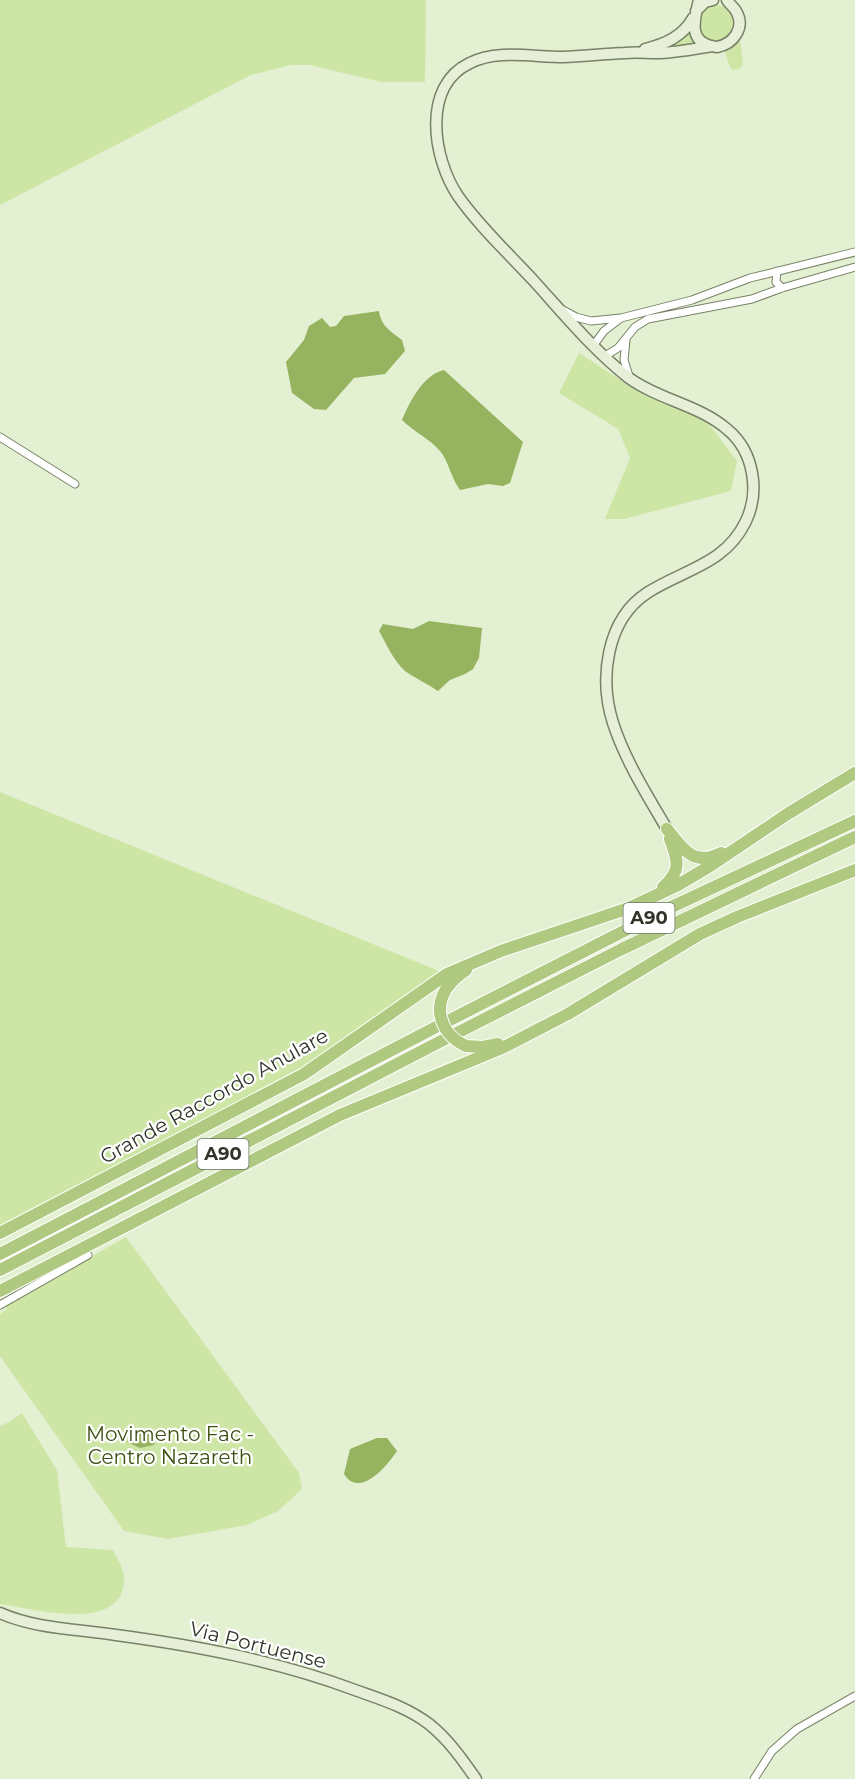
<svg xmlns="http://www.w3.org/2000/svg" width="855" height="1779" font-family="Montserrat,sans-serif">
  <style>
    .green { fill: #cde6a5 }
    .water { fill: #96b35f }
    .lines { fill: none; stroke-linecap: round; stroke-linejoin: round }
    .street-casing { stroke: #788267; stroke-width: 9 }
    .secondary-casing { stroke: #788267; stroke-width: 13 }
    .highway-casing { stroke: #fff; stroke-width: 14 }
    .street { stroke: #fff; stroke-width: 7 }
    .secondary { stroke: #e7efd9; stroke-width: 10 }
    .highway { stroke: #afc980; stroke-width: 12 }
    .highway-bridge-casing { stroke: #fff; stroke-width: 14; stroke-linecap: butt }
    .highway-bridge { stroke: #afc980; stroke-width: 12 }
    .labels { text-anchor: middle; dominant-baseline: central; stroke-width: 4.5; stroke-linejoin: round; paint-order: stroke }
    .shield { fill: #fff; stroke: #6f7269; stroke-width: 1.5 }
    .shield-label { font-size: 18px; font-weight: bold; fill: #313529 }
    .street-label { font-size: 20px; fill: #313529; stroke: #fff }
    .park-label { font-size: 20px; fill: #3d4f12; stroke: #fff }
  </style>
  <rect width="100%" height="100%" fill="#e4f0d2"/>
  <path class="green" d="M 0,0 L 426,0 L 425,82 L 381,82 L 310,65 L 291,65 L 251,75 L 0,205 Z
    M698 23a18 18 0 1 1 36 0a18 18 0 1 1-36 0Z
    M 687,32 L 696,44 L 671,48 L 670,46 Z
    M 740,39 L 743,64 L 739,69 L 733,70 L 730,67 L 725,52 Z
    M 579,353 L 645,396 L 706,420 L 737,461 L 731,491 L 624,519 L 605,519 L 630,458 L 618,429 L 559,393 Z
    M 0,792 L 439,971 L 300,1070 L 0,1228 Z
    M 126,1237 L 299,1473 L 302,1489 L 278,1511 L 247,1525 L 168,1539 L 124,1531 L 0,1356 L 0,1314 L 7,1309 L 5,1306 Z
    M 22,1413 L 57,1470 L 66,1547 L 113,1550 C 117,1558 123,1568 124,1576 C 127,1635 34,1609 0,1604 L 0,1426 L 9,1422 Z"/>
  <path class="water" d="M 379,311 C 381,326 390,331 402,340 L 405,351 L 385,374 L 354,378 L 326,410 L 314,409 L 292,393 L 286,362 L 304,340 L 309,326 L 322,318 L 330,327 L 336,326 L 344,316 Z
    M 444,370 L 523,442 L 510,483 L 503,486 L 488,484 L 460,490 C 451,478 449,462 440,451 C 429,438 414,432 402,420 C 410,401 423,375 444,370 Z
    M 429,621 L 482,628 L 479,658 L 473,669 L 465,674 L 450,680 L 438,691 C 428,684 413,677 405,671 C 393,660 387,645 379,631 L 383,624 L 413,629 Z
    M 153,1429 L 157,1436 L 154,1445 L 140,1448 L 127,1442 L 134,1433 Z
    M 377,1438 L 387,1438 L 397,1451 C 387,1466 360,1499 344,1474 L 350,1449 Z"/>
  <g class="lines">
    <defs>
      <path id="street" d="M 777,271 L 776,282 L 782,288
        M 563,310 L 576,317 L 591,321 L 621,318 L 692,300 L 750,278 L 855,252
        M 626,340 L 624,360 L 629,376
        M 593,346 L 604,331 L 621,318
        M 605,356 L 618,348 L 635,327 L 648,319 L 752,299 L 782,288 L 855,267
        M 0,437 L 75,484
        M 0,1305 L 88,1255
        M 754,1779 L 772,1751 L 797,1729 L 855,1696"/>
      <path id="secondary" d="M 699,0 C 694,20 687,44 717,47 C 733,44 746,28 736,11 C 734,7 729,4 727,0
        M 696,11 L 705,2 L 713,0
        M 645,49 C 666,44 683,36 693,18
        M 667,829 C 647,795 625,760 613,723 C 599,679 606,620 647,593 C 684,569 725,565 746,521 C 753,506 755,489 752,473 C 749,456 741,441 728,430 C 700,405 659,400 629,378 C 593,350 563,313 533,280 C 508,253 479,226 458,196 C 433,159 421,86 470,63 C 497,49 533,57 563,57 C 584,56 604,54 625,53 C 635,52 646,53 656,53 C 675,53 694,49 712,46
        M 0,1613 C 36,1629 78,1629 116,1635 C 198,1646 277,1661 355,1690 C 380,1699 407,1707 429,1724 C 448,1739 462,1759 476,1779"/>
      <path id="highway" d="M 667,829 C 683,849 693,867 721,853
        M 663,887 C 682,871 678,860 670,839
        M 440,1012 C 439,993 451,980 466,970
        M 446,1022 L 665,910 L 855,821
        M 455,1034 L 622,949 L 855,837
        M 466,1046 L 483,1047 L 498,1044
        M 0,1233 L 304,1074 L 447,974 L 501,951 L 629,908 L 678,885 L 710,866 L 789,813 L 855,773
        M 0,1254 L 438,1026
        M 0,1270 L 447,1038
        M 0,1291 L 340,1115 L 502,1048 L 568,1014 L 700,934 L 737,917 L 855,870"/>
    </defs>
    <use href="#street" class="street-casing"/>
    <use href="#secondary" class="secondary-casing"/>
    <use href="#highway" class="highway-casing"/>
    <use href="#street" class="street"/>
    <use href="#secondary" class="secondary"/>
    <use href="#highway" class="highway"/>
    <defs>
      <path id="highway-bridge" d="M 440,1012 C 442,1029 451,1039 466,1046"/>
    </defs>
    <use href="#highway-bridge" class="highway-bridge-casing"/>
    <use href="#highway-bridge" class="highway-bridge"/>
  </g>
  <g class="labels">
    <g class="shield">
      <rect x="623.5" y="903" width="51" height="30" rx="4.5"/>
      <rect x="197.5" y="1139" width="51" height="30" rx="4.5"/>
    </g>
    <g class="shield-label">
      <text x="649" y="918">A90</text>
      <text x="223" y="1154">A90</text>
    </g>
    <g class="street-label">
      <text transform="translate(214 1096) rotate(-29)">Grande Raccordo Anulare</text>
      <text transform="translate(258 1645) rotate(14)">Via Portuense</text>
    </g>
    <g class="park-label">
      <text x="170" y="1434">Movimento Fac -<tspan x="170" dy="23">Centro Nazareth</tspan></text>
    </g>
  </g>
</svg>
